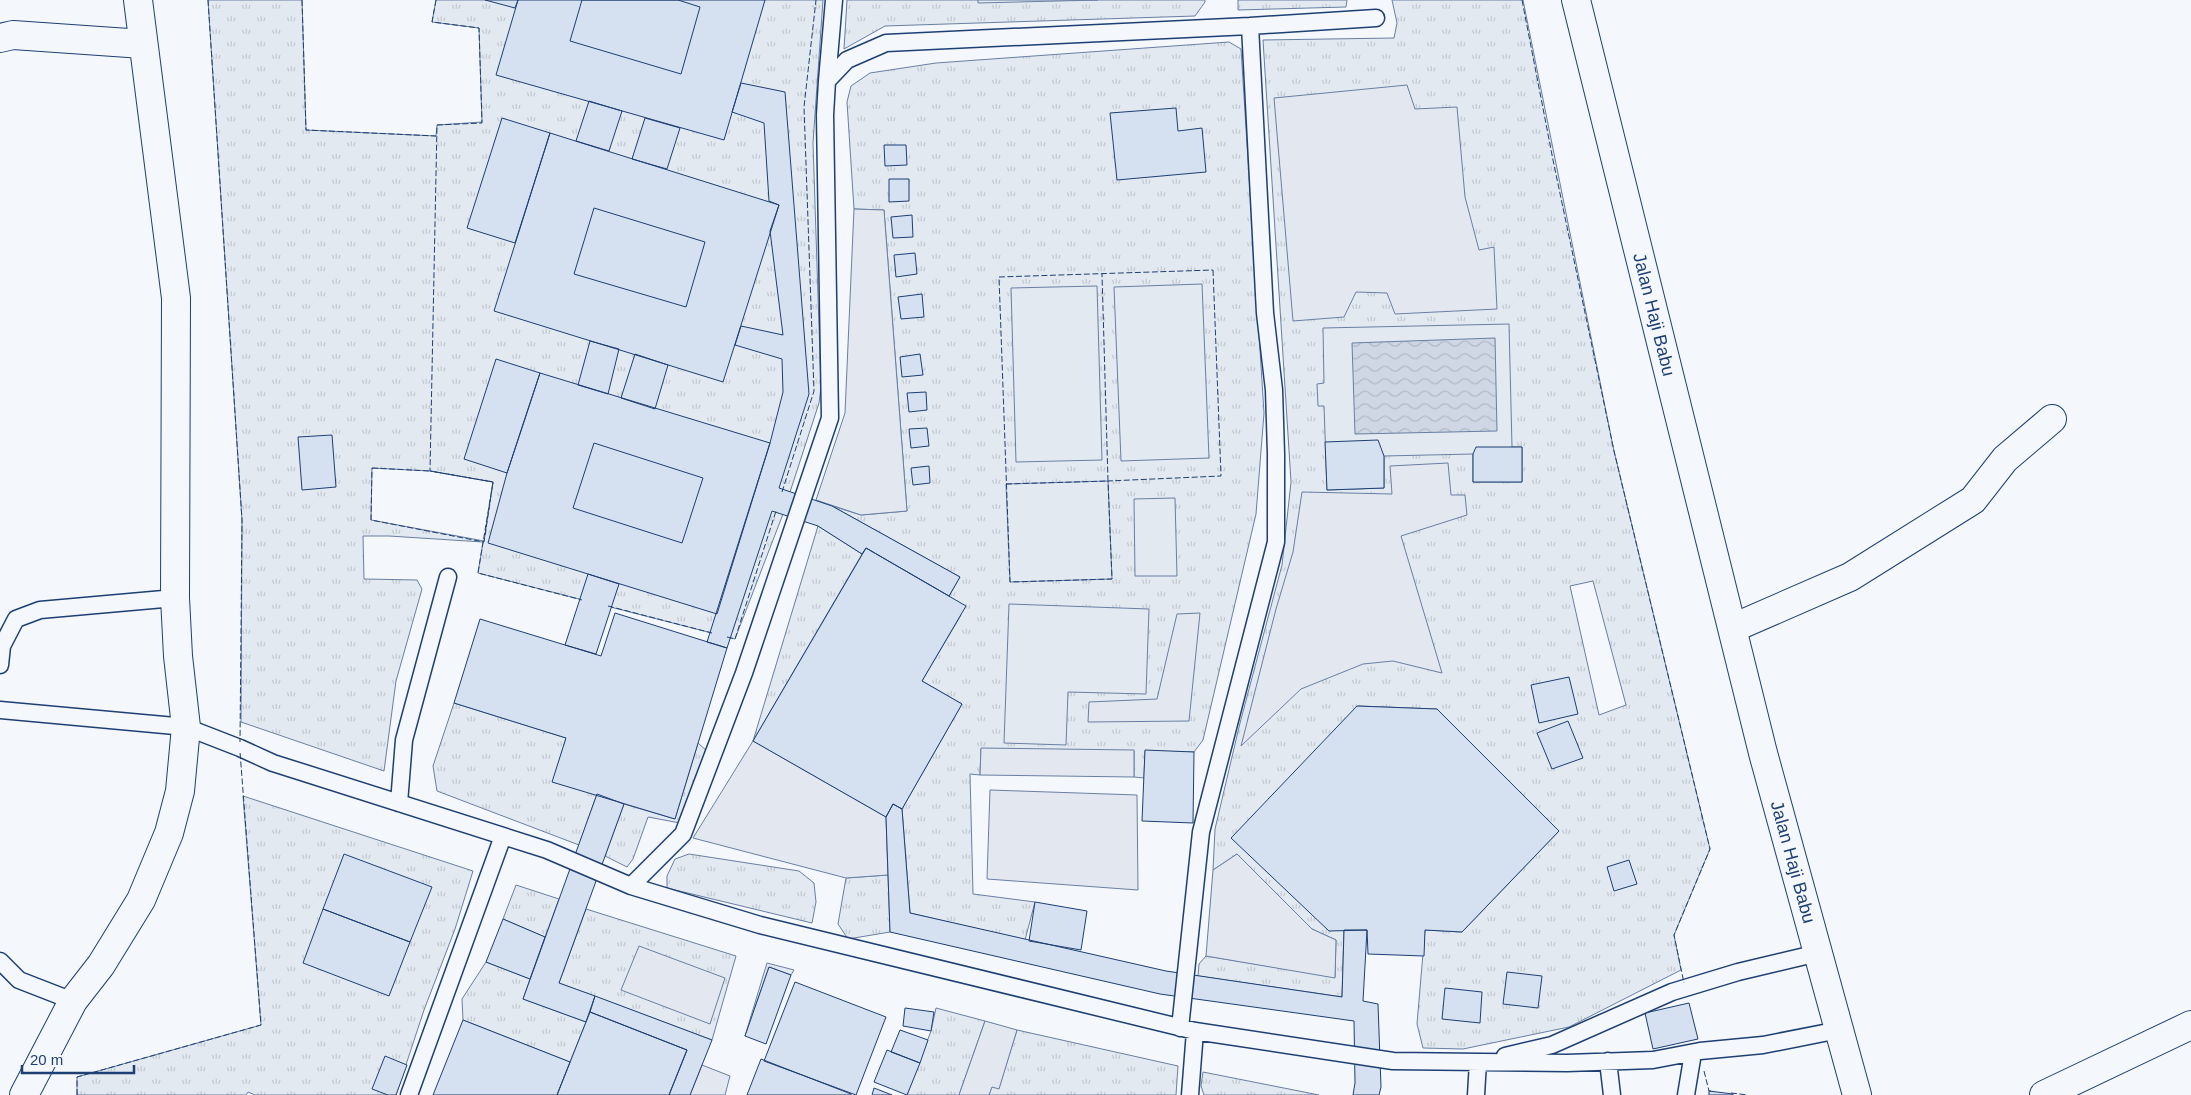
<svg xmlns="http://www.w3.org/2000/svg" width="2191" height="1095" font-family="Arial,sans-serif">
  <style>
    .grass { fill: url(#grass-tufts); stroke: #687fa3; fill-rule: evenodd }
    .garden { fill: #e3e9f0; stroke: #687fa3 }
    .parking { fill: #e3e8f0; stroke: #687fa3 }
    .water { fill: url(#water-waves); stroke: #687fa3 }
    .building { fill: #d5e0f0; stroke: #1d3f73 }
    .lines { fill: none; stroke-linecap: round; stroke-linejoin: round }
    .service-casing { stroke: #1d3f73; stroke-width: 19 }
    .minor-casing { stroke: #1d3f73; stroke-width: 30 }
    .primary-casing { stroke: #1d3f73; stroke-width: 30 }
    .service { stroke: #f4f7fb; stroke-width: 16 }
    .minor { stroke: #f4f7fb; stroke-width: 28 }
    .primary { stroke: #f4f7fb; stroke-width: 28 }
    .fence { stroke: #1d3f73; stroke-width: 1; stroke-dasharray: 6 2.5; stroke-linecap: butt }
    .labels { text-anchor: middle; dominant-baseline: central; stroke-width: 4; stroke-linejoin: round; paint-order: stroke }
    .street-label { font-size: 18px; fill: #1d3f73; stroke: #f4f7fb }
  </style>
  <defs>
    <pattern id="grass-tufts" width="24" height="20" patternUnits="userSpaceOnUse" patternTransform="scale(1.25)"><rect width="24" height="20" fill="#e3e9f0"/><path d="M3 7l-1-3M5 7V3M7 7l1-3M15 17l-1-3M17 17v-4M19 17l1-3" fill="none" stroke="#c2c9d1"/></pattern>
    <pattern id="water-waves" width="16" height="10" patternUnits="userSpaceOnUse" patternTransform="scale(1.25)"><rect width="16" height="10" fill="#cfd7e4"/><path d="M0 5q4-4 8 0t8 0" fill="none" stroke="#b1bac7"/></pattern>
  </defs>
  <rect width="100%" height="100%" fill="#f4f7fb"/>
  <path class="grass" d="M 208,0 L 302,0 L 306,130 L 436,136 L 437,125 L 482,122 L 479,28 L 432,22 L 436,0 L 823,0 L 813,143 L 821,387 L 819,403 L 790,492 L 783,490 L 776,512 L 783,514 L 735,639 L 478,573 L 483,542 L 389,536 L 363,536 L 364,579 L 417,580 L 422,589 L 396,681 L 384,771 L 241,722 L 242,520 ZM 372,468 L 430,471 L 493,482 L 484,541 L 371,520 Z
    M 847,0 L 1205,0 L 1205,2 L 1195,16 L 885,26 L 844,49 Z
    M 1238,0 L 1347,0 L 1346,7 L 1238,10 Z
    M 1392,0 L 1523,0 L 1614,451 L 1710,849 L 1674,935 L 1681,970 L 1569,1027 L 1463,1049 L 1423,1048 L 1417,1024 L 1425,930 L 1462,932 L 1559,831 L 1437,709 L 1358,706 L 1344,930 L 1342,997 L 1198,976 L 1199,964 L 1206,956 L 1335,977 L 1336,940 L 1312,929 L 1237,854 L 1213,870 L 1215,829 L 1240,723 L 1282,565 L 1291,482 L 1263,40 L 1394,38 L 1397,23 ZM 1593,581 L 1626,705 L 1599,715 L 1570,586 Z
    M 1229,42 L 1241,49 L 1264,413 L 1256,514 L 1203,740 L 1194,752 L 1145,751 L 1144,778 L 1134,777 L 1134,751 L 981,749 L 980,775 L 970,774 L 973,894 L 1035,902 L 1025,940 L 910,913 L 902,809 L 962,704 L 922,681 L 961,615 L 949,596 L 960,577 L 832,506 L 861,515 L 907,511 L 884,210 L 854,209 L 847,102 L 851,86 L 870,73 L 936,63 Z
    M 818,526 L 862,554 L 753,741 Z
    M 454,703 L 566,738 L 553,782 L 597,794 L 579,845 L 437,791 L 433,766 Z
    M 698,743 L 708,752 L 680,823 L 648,817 L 633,859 L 627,867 L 605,856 L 624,804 L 675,819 Z
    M 243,796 L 473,871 L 455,929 L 424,1010 L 396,1095 L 255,1095 L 248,1092 L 246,1095 L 77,1095 L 77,1077 L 261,1025 Z
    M 689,854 L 799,871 L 814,883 L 816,902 L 812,923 L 667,888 L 667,876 L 675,859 Z
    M 888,875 L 890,932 L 848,939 L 838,924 L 846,878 Z
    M 516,885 L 559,899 L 545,937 L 503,919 Z
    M 586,909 L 736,956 L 712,1040 L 559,983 Z
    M 486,962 L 530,979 L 523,999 L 586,1022 L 570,1062 L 463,1020 L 462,999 Z
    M 767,963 L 794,970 L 791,975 L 769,967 L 745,1036 Z
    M 936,1008 L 985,1021 L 959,1095 L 907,1095 L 931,1031 Z
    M 1017,1030 L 1178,1066 L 1176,1095 L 989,1095 L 992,1086 L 999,1088 Z
    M 1203,1072 L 1319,1095 L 1204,1095 L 1201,1086 Z"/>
  <path class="garden" d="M 978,0 L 1098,0 L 978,3 Z
    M 1202,284 L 1209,458 L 1121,461 L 1114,287 Z
    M 1097,286 L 1102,460 L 1016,462 L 1011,288 Z
    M 1509,324 L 1512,447 L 1522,447 L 1522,482 L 1473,482 L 1473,454 L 1384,456 L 1384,488 L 1327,490 L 1324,406 L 1318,406 L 1317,384 L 1324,383 L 1323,328 Z
    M 1108,481 L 1112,579 L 1010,582 L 1006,484 Z
    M 1175,498 L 1177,576 L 1135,576 L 1134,499 Z
    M 1009,604 L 1149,609 L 1146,694 L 1068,692 L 1066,745 L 1004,743 Z"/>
  <path class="parking" d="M 1407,85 L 1415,109 L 1457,107 L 1465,197 L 1479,250 L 1494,247 L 1497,309 L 1395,314 L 1387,293 L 1356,292 L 1344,317 L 1293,321 L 1274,98 Z
    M 854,209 L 884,210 L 907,511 L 861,515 L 816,500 L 845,413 Z
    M 1448,463 L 1451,495 L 1465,495 L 1467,515 L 1401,536 L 1442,673 L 1393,661 L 1363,664 L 1301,689 L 1241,746 L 1276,609 L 1293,552 L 1302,492 L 1392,494 L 1390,466 Z
    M 1200,613 L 1189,721 L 1088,722 L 1089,702 L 1157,699 L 1177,614 Z
    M 753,741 L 886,817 L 888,875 L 846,878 L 693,838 Z
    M 981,748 L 1134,750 L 1134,777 L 980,775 Z
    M 990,790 L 1137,795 L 1138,890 L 987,879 Z
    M 1237,854 L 1312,929 L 1336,940 L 1335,978 L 1206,956 L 1213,870 Z
    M 639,946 L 725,978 L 710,1024 L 621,990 Z
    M 985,1021 L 1017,1030 L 999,1089 L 992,1087 L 989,1095 L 959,1095 Z
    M 702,1065 L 730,1076 L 725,1095 L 690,1095 Z"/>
  <path class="water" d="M 1495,338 L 1497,431 L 1355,434 L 1352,343 Z"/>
  <path class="building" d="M 485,0 L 518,0 L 515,8 Z
    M 518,0 L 765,0 L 724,140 L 496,75 Z
    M 582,0 L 678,0 L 700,7 L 681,74 L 570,41 Z
    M 741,83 L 785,92 L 809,394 L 779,488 L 832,506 L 960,577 L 949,596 L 866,548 L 862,554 L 818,526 L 772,511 L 727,648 L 707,642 L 770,443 L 783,392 L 782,359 L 735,345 L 741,326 L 783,335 L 770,231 L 779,205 L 769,201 L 764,123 L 732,112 Z
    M 589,101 L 622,111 L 609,151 L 576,141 Z
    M 1176,108 L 1178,131 L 1202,128 L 1206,172 L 1117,180 L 1110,113 Z
    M 502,118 L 550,133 L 515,243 L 467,228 Z
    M 645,118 L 680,128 L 667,169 L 632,159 Z
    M 550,133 L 779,205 L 723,382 L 494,311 Z
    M 884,145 L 906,145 L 907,165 L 885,166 Z
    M 889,179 L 909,179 L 909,201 L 889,202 Z
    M 594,208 L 705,242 L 686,307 L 574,274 Z
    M 912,215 L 913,237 L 893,238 L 891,217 Z
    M 915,253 L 917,274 L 896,277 L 894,255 Z
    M 922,294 L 924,317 L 901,319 L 898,297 Z
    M 590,341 L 619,349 L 608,394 L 578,385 Z
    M 635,354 L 668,365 L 655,409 L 621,398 Z
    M 920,354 L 923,375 L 902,377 L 900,357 Z
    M 496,359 L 540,373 L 507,473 L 464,459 Z
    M 540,373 L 770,443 L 717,614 L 488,543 L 507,473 Z
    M 926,392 L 927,410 L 909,412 L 907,393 Z
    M 927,428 L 929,446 L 911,448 L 909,429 Z
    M 332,435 L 336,487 L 302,490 L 298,437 Z
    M 1378,440 L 1384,456 L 1384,488 L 1327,490 L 1325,442 Z
    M 594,443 L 703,478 L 682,543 L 573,508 Z
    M 1476,447 L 1522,447 L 1522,482 L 1473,482 L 1473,454 Z
    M 929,466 L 930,483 L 913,485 L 911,468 Z
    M 866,548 L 966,606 L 922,681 L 962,704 L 902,809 L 893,804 L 886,817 L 753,741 Z
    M 588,574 L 619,584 L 596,654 L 565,645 Z
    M 615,613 L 727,648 L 675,819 L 552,782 L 566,738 L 454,703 L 480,619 L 601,656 Z
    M 1569,677 L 1578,714 L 1539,723 L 1531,685 Z
    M 1357,706 L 1437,709 L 1559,831 L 1462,932 L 1425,930 L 1424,956 L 1368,954 L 1367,930 L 1329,931 L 1231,838 Z
    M 1568,721 L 1583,758 L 1552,769 L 1537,733 Z
    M 1145,750 L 1194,752 L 1193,823 L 1142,821 Z
    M 597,794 L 624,804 L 559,983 L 595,996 L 586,1022 L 523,999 Z
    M 893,804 L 902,809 L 910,913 L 1166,971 L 1342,997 L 1344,930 L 1367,930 L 1363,1001 L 1378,1004 L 1381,1087 L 1379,1095 L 1353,1095 L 1355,1083 L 1354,1021 L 1160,994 L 890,932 L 886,817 Z
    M 344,854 L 432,887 L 410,942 L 323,909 Z
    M 1629,860 L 1637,884 L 1614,891 L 1607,867 Z
    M 1035,902 L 1087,911 L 1081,950 L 1029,941 Z
    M 323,909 L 410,942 L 389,996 L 303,963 Z
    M 503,919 L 545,937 L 530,979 L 486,962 Z
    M 769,967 L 791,975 L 766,1044 L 745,1036 Z
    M 1507,972 L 1542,976 L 1538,1008 L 1503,1004 Z
    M 795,982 L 886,1017 L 856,1095 L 764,1061 Z
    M 1445,988 L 1482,992 L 1480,1023 L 1442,1019 Z
    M 595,996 L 712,1040 L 690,1095 L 669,1095 L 687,1050 L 590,1012 Z
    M 1689,1003 L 1698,1039 L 1653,1049 L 1645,1013 Z
    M 905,1008 L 934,1012 L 931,1031 L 903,1026 Z
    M 590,1012 L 687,1050 L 669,1095 L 557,1095 Z
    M 463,1020 L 570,1062 L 557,1095 L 433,1095 Z
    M 900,1030 L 928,1040 L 920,1063 L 891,1052 Z
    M 887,1050 L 920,1063 L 907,1095 L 874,1082 Z
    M 385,1056 L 407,1065 L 396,1095 L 388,1095 L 372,1089 Z
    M 761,1059 L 851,1094 L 851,1095 L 747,1095 Z
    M 874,1088 L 892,1095 L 872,1095 Z
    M 1709,1091 L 1733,1094 L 1733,1095 L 1709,1095 Z"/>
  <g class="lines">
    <defs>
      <path id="service" d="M 827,81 L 834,0
        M 0,665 L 2,646 L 16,619 L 40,610 L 175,598
        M 0,710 L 186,727 L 240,748 L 273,763 L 547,850 L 631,886 L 760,925 L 1195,1031 L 1393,1061 L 1567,1063 L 1653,1060 L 1700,1051 L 1763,1045 L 1839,1030
        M 399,803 L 404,740 L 448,577
        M 631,886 L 683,834 L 744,673 L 830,418 L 825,115 L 827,81 L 847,60 L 886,43 L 1250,26 L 1376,18
        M 0,961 L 19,980 L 73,1001
        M 1180,1028 L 1201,832 L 1276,542 L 1276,454 L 1274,390 L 1265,313 L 1250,26
        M 1505,1056 L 1552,1045 L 1672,992 L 1738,972 L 1818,953
        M 1608,1061 L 1612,1095
        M 409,1095 L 503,836
        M 1190,1095 L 1195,1031
        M 1476,1095 L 1478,1062
        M 1686,1095 L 1693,1053"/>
      <path id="minor" d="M 0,38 L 13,35 L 143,44
        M 1733,628 L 1850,577 L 1973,500 L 2005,459 L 2052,419
        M 24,1095 L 73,1001 L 101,965 L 141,900 L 169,833 L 180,791 L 186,727 L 178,656 L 175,598 L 176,298 L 138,0
        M 2044,1095 L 2191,1025"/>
      <g id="primary">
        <path id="s1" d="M 1576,0 L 1763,753 L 1857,1095"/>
      </g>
    </defs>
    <use href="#service" class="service-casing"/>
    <use href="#minor" class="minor-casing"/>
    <use href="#primary" class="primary-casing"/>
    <use href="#service" class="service"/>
    <use href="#minor" class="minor"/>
    <use href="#primary" class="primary"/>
    <path class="fence" d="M 208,0 L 242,520 L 240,742
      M 302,0 L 306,130 L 436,136
      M 436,0 L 432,22 L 479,28 L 482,123 L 437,125 L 430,471 L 493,482 L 478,573 L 582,600
      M 1522,0 L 1553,160 L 1614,451 L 1710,849 L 1674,935 L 1684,983
      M 1213,270 L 1221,476 L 1108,481 L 1112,579 L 1010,582 L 999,277 Z
      M 372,468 L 430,471 L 493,482 L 484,542 L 371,520 Z
      M 1006,484 L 1108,481 L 1102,274
      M 782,492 L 814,391 L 804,107 L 816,0
      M 608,606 L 712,633
      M 727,637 L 735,639 L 776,511
      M 1704,1071 L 1709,1091 L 1711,1091
      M 1731,1093 L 1748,1095
      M 77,1095 L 77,1077 L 261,1025 L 240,752"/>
  </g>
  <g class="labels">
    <g class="street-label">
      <text stroke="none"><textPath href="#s1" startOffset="324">Jalan Haji Babu</textPath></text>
      <text stroke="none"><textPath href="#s1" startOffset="889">Jalan Haji Babu</textPath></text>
    </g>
  </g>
  <path d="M22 1065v8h112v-8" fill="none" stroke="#1d3f73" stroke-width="2.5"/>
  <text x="30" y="1065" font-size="15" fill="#1d3f73" stroke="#f4f7fb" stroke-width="4" paint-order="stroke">20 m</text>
</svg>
